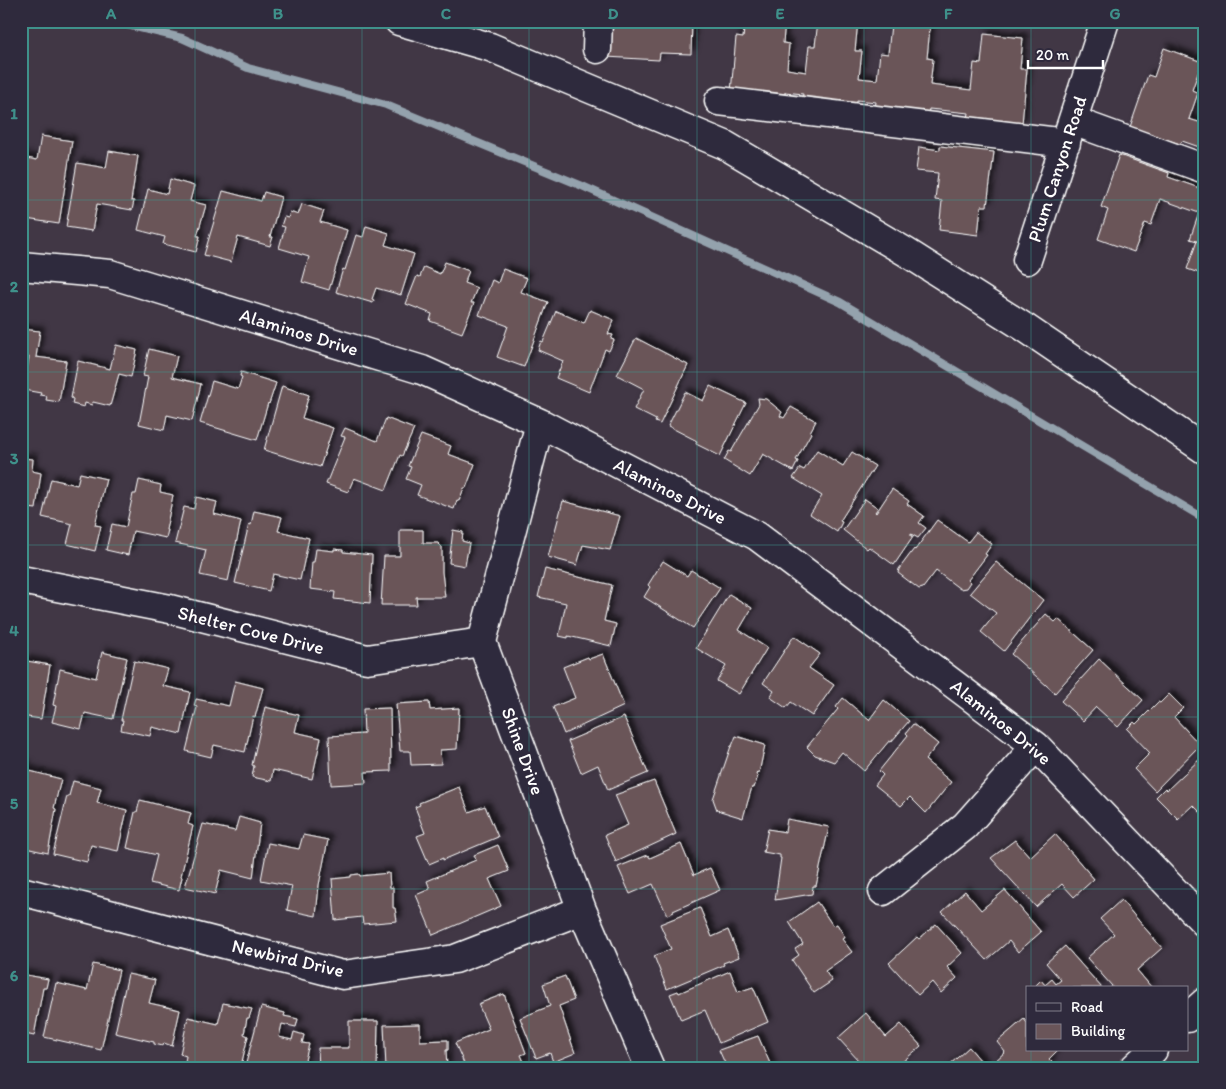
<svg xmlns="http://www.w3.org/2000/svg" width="1226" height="1089" font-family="Itim,sans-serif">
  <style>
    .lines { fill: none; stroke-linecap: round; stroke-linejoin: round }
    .stream { stroke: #94a2ad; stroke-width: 8 }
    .building { fill: #6a5559; stroke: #fff; filter: url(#shadow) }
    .minor-casing { stroke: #fff; stroke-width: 31 }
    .minor { stroke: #2f2a3d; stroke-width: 28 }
    .grid { fill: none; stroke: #3f918b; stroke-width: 1; stroke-opacity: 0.55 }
    .labels { text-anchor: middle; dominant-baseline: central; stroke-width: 5; stroke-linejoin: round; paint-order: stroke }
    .street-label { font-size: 19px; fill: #fff; stroke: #2f2a3d }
    .neatline { fill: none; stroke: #3f918b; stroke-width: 2 }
    .grid-label { font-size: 16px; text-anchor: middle; font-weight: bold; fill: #3f918b }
  </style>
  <defs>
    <filter id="shadow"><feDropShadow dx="4.5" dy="-4.5" stdDeviation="2.5" flood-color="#0009"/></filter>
  </defs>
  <rect width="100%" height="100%" fill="#413745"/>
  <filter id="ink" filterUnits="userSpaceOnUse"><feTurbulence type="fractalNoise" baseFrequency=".02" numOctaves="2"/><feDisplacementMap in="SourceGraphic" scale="10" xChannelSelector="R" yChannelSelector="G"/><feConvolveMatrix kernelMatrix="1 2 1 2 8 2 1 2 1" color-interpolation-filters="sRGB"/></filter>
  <g filter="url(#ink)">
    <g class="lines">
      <path class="stream" d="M 110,21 L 182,38 L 248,68 L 386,105 L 580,185 L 840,302 L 1205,519"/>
    </g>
    <path class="building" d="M 549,21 L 573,21 L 572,24 Z
      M 608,21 L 692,21 L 691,54 L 660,53 L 659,60 L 606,57 Z
      M 745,21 L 785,21 L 783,43 L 789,44 L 787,69 L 806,72 L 809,46 L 815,46 L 818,21 L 858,21 L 855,51 L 862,51 L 859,78 L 877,80 L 880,53 L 888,54 L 891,24 L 930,28 L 927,58 L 933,59 L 930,85 L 971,90 L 974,63 L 981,64 L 984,34 L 1023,38 L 1020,69 L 1027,69 L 1022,124 L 968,118 L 969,113 L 929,109 L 928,114 L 875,108 L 876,102 L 857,100 L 856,106 L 802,100 L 803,94 L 785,92 L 785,98 L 731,92 L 736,37 L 743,38 Z
      M 1164,48 L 1202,62 L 1192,90 L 1198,93 L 1189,119 L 1205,124 L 1205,149 L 1182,141 L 1180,144 L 1130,127 L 1148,75 L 1154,77 Z
      M 41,136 L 72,141 L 59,224 L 26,219 L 29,201 L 21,200 L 21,157 L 37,160 Z
      M 940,146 L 994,152 L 987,206 L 981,206 L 978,235 L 939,230 L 942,201 L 935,200 L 938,173 L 916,171 L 919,147 L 940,150 Z
      M 109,151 L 138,156 L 131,201 L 134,201 L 132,210 L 97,204 L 92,231 L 66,227 L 77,163 L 106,168 Z
      M 1119,155 L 1169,173 L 1168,177 L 1205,190 L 1205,275 L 1187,269 L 1197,241 L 1190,239 L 1199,213 L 1160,199 L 1151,225 L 1145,223 L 1134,252 L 1098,239 L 1108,210 L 1101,207 Z
      M 170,179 L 194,186 L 190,201 L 206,205 L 197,236 L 200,236 L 196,252 L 163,244 L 165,237 L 138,230 L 148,189 L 167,194 Z
      M 223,191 L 261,201 L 264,192 L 281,197 L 270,237 L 273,237 L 270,246 L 238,237 L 231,262 L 204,255 Z
      M 302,204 L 324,211 L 320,222 L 347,230 L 329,290 L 302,282 L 309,257 L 279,248 L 285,227 L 281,226 L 284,217 L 288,218 L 290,212 L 298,215 Z
      M 366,226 L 389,233 L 385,245 L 414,254 L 401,295 L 376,288 L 372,299 L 374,300 L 373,303 L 336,292 L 343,269 L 345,270 L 356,235 L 363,237 Z
      M 445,262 L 469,271 L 464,283 L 477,288 L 471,303 L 474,303 L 462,333 L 430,321 L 432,314 L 406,304 L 417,276 L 420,277 L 424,267 L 440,274 Z
      M 503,269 L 527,278 L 521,292 L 548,302 L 524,367 L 497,357 L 508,326 L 479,315 L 492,280 L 498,283 Z
      M 590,310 L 614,320 L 608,334 L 613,335 L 611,339 L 614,340 L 609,351 L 605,349 L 589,392 L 556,378 L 563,361 L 538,350 L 541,341 L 543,342 L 556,311 L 584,323 Z
      M 21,329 L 40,331 L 36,357 L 66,361 L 59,402 L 46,400 L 47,396 L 40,395 L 41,393 L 24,390 L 29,357 L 21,356 Z
      M 636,338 L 688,365 L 660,424 L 655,422 L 656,420 L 634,409 L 644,389 L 617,375 Z
      M 116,345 L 137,350 L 131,377 L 119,374 L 110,406 L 93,402 L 92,405 L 85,403 L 84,407 L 72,404 L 73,399 L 71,398 L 78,361 L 110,369 Z
      M 149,349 L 177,356 L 172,377 L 201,384 L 192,421 L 167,415 L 164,430 L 139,424 L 148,377 L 143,376 Z
      M 241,372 L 276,383 L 269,404 L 268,403 L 257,440 L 200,423 L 212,381 L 238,389 L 242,377 L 240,376 Z
      M 282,386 L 309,395 L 302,418 L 333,428 L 320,467 L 264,450 Z
      M 710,386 L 746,403 L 720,456 L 696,444 L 697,441 L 668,426 L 685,392 L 703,401 Z
      M 758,398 L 766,399 L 782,412 L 780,416 L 784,418 L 791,407 L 816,421 L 810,432 L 811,433 L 796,460 L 798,461 L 793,471 L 763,454 L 750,476 L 724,460 L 729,451 L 731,452 L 759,404 Z
      M 386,418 L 414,429 L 402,456 L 400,455 L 386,490 L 354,478 L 348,492 L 326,484 L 345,437 L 341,436 L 345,428 L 377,441 Z
      M 421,435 L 451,446 L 448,454 L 475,464 L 466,488 L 464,488 L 459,501 L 457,500 L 454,509 L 417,495 L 421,485 L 406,479 L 411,467 L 408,466 Z
      M 817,450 L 843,466 L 852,452 L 875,466 L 840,521 L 842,522 L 837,532 L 810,514 L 822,496 L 793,478 L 800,468 L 804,470 Z
      M 21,458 L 33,459 L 32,471 L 41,473 L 36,509 L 21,507 Z
      M 80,473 L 106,479 L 95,525 L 101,526 L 95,551 L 67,544 L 72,524 L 42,517 L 51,479 L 77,485 Z
      M 139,480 L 161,485 L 160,492 L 173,495 L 166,530 L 168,530 L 166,538 L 133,531 L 128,555 L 106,550 L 112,524 L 126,527 L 133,494 L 136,494 Z
      M 892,489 L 909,501 L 907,504 L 924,516 L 919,523 L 926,528 L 918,538 L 911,534 L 911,536 L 913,537 L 894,565 L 869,547 L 867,549 L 843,530 L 865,499 L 878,508 L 875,512 L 876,513 Z
      M 196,497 L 217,502 L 214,514 L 241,521 L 228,581 L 200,575 L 206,550 L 175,543 L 184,507 L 194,509 Z
      M 563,501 L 620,516 L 610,550 L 583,545 L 577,565 L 548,557 Z
      M 254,511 L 282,517 L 278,531 L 309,538 L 300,580 L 273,574 L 269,591 L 235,583 L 249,524 L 251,525 Z
      M 937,520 L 968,542 L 976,532 L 992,544 L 985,554 L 987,555 L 968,580 L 970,582 L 966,588 L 960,589 L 936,571 L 923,588 L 919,589 L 898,573 L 899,569 L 914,549 L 915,550 Z
      M 400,530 L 423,530 L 423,543 L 438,543 L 442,547 L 442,572 L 445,597 L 416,597 L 417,605 L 381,605 L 384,556 L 400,556 Z
      M 453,530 L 463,532 L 462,541 L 469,543 L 465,566 L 449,563 Z
      M 316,549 L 334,551 L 334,549 L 343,550 L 343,552 L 372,555 L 370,603 L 334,599 L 335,592 L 310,589 L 312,562 L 314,562 Z
      M 663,561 L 687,576 L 691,570 L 720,588 L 693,628 L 644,597 L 650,587 L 648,585 Z
      M 996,562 L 1043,600 L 1004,651 L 981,632 L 996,613 L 970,593 Z
      M 545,569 L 612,585 L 604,621 L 616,624 L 611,646 L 568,636 L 568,638 L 559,636 L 566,603 L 538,597 Z
      M 729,594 L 752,608 L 739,630 L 767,648 L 739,694 L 717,681 L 726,666 L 696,648 Z
      M 1046,614 L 1055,622 L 1058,619 L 1093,650 L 1055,693 L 1011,654 Z
      M 794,636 L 820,654 L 809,668 L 834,685 L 812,716 L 791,702 L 786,708 L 770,697 L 774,691 L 763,683 Z
      M 102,652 L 127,658 L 113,719 L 85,713 L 81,729 L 52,722 L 56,706 L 53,705 L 60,669 L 96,678 Z
      M 603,654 L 624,706 L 564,734 L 553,707 L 575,698 L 563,667 L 588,657 L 589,659 Z
      M 1099,659 L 1143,700 L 1118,727 L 1096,707 L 1083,721 L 1061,701 Z
      M 21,660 L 50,665 L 41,719 L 21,716 Z
      M 134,661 L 168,669 L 163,686 L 190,692 L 181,734 L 152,727 L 150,736 L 121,730 L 123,720 L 121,720 Z
      M 235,681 L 263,688 L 255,717 L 253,716 L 245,752 L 214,745 L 211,757 L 186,751 L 197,707 L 194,706 L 196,699 L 229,706 Z
      M 1169,694 L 1183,708 L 1174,717 L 1200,745 L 1155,791 L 1134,769 L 1150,753 L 1127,729 L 1134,722 L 1136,724 L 1158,702 L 1160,703 Z
      M 843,698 L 869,720 L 884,700 L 909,721 L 891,742 L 889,741 L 864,771 L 842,752 L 834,762 L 815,755 L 807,747 L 838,709 L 836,707 Z
      M 429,702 L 430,710 L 459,708 L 457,749 L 440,750 L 441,764 L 411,765 L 410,751 L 400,751 L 396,704 Z
      M 265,707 L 299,715 L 295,732 L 321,738 L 312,779 L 273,770 L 271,781 L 252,777 L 254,766 L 252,765 Z
      M 390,708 L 391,771 L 365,772 L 366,783 L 331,785 L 329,736 L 364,734 L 363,709 Z
      M 624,717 L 648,773 L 608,790 L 598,765 L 581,773 L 568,741 Z
      M 913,724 L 938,744 L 925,760 L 951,782 L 926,813 L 910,797 L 901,806 L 875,785 L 883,775 L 879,771 L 908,735 L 906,733 Z
      M 736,736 L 765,745 L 759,773 L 757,772 L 756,775 L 758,776 L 754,788 L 752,787 L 743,818 L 717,810 L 713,799 L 731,746 L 732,746 Z
      M 1201,758 L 1205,762 L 1205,817 L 1193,805 L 1178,819 L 1156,797 L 1165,788 L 1167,790 Z
      M 21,765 L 27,766 L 26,770 L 61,779 L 54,808 L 56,809 L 48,853 L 21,847 L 21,836 L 24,822 L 21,822 Z
      M 73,781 L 101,788 L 97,803 L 127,810 L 118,851 L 91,845 L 87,862 L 53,854 L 67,796 L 69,796 Z
      M 654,781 L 676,834 L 616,862 L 605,835 L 628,825 L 615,795 Z
      M 459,787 L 469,812 L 485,806 L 498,837 L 443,860 L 443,858 L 429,864 L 417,836 L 425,833 L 415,807 L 420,805 L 419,803 Z
      M 140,800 L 191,813 L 188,824 L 193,826 L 181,876 L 182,877 L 179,890 L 150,883 L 157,855 L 127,848 L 135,812 L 137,812 Z
      M 239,817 L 260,823 L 253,878 L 221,870 L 215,894 L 185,887 L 203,824 L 235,831 Z
      M 787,819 L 829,827 L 816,886 L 813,886 L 812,894 L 775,900 L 781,858 L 780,858 L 780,855 L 763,852 L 768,829 L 785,832 Z
      M 1055,834 L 1094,879 L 1074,897 L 1062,884 L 1036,907 L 991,858 L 1015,840 L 1030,857 Z
      M 303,835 L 328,840 L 319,885 L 316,916 L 287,910 L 292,886 L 261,880 L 268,843 L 299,849 Z
      M 681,844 L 694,875 L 710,868 L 720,890 L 673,911 L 674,912 L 667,915 L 653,884 L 630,894 L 618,867 L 648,855 L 650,858 Z
      M 498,845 L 509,871 L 489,879 L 501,906 L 433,935 L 416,895 L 430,889 L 427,881 L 476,860 L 474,855 Z
      M 389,873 L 390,888 L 393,887 L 393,908 L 395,908 L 397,921 L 363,924 L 362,917 L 335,920 L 332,879 L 351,877 L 351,875 L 359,874 L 360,876 Z
      M 1005,890 L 1041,932 L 1018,952 L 1009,941 L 987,960 L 942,912 L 965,891 L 981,910 Z
      M 1121,900 L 1162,948 L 1137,970 L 1152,988 L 1111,988 L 1112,986 L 1087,958 L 1114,934 L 1100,919 Z
      M 817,902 L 833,926 L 837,924 L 845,937 L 842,939 L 852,952 L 825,971 L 832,981 L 814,993 L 792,960 L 799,955 L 795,949 L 803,944 L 789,922 Z
      M 700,908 L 712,937 L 728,930 L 739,957 L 723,963 L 724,965 L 667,989 L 654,956 L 671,949 L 660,924 Z
      M 936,924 L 962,953 L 947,967 L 957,978 L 941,993 L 932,982 L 918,995 L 889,963 L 917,937 L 919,939 Z
      M 1065,946 L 1102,988 L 1033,988 L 1041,980 L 1045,985 L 1052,979 L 1056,984 L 1061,980 L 1046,963 Z
      M 93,964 L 119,970 L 101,1050 L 44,1037 L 56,983 L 87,990 Z
      M 730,971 L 738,992 L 753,987 L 768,1022 L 719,1043 L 705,1010 L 681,1020 L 670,994 L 678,991 L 679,993 Z
      M 21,974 L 48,979 L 46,988 L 43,988 L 34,1036 L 21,1033 Z
      M 128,974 L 155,980 L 149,1003 L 180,1010 L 172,1046 L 164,1043 L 163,1046 L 154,1044 L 154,1042 L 115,1033 Z
      M 565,976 L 574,1000 L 559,1006 L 575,1053 L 553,1062 L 550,1053 L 536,1058 L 520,1018 L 550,1006 L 543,984 Z
      M 504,994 L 526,1053 L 521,1055 L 525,1064 L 515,1068 L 506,1068 L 504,1063 L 499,1065 L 500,1068 L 466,1068 L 455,1043 L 489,1029 L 478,1004 Z
      M 223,1003 L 252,1009 L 249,1018 L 247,1018 L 244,1034 L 248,1036 L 241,1066 L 232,1064 L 231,1068 L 184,1068 L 186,1056 L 180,1054 L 188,1017 L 218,1024 Z
      M 261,1007 L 285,1013 L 284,1016 L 298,1019 L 296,1027 L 282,1024 L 279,1037 L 292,1040 L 294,1032 L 304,1035 L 302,1043 L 309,1044 L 303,1068 L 245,1067 Z
      M 866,1013 L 886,1037 L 901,1024 L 921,1046 L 895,1068 L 851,1068 L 859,1061 L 838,1038 Z
      M 1024,1019 L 1027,1023 L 1027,1050 L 1058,1050 L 1049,1059 L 1052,1062 L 1045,1068 L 998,1068 L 994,1062 L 1005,1052 L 997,1042 Z
      M 349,1021 L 378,1021 L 377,1068 L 319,1068 L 318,1048 L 349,1048 Z
      M 420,1024 L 420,1041 L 448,1040 L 448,1050 L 446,1050 L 447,1068 L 386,1068 L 384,1025 Z
      M 758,1036 L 772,1068 L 727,1068 L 719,1050 Z
      M 969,1047 L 987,1068 L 946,1068 Z"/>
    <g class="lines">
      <defs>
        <path id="minor" d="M 399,21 L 490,47 L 725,145 L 906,252 L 1024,327 L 1205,450
          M 597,49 L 598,21
          M 719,101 L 1066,143
          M 1073,121 L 1205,169
          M 1027,260 L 1105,21
          M 21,266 L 110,274 L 422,370 L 540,423 L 757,536 L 1036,746 L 1205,923
          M 540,423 L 482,642 L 582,910 L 650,1068
          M 21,580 L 170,609 L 367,659 L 482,642
          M 21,891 L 343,975 L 455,959 L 582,910
          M 883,891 L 965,826 L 1036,746
          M 1187,1018 L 1205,1002
          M 1134,1068 L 1153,1050"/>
      </defs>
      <use href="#minor" class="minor-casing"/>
      <use href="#minor" class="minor"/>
    </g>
  </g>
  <path class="grid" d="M 195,21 L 195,1068M 362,21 L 362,1068M 529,21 L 529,1068M 697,21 L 697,1068M 864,21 L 864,1068M 1031,21 L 1031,988M 21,200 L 1205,200M 21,372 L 1205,372M 21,545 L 1205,545M 21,717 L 1205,717M 21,889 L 1205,889M 1031,1050 L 1031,1068"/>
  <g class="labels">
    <g class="street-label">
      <text transform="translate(1057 169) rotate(-72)">Plum Canyon Road</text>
      <text transform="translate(299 332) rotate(17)">Alaminos Drive</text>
      <text transform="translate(670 491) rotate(27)">Alaminos Drive</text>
      <text transform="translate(251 630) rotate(14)">Shelter Cove Drive</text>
      <text transform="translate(1001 722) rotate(39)">Alaminos Drive</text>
      <text transform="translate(523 751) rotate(70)">Shine Drive</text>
      <text transform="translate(288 958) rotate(13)">Newbird Drive</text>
    </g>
  </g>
  <rect width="1226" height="1089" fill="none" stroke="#2f2a3d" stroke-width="55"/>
  <rect x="1026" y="986" width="162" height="65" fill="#2f2a3d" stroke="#827f8b"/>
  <rect x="1036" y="1003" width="25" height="8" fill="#2f2a3d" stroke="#827f8b"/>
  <text x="1071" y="1012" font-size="15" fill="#ffffff">Road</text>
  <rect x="1036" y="1024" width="25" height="15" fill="#6a5559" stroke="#827f8b"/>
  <text x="1071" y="1036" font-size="15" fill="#ffffff">Building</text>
  <path d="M1028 60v8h75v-8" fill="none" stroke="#ffffff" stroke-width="2.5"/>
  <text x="1036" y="60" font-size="15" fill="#ffffff" stroke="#2f2a3d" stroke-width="4" paint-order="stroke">20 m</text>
  <rect x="28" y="28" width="1170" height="1034" class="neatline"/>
  <g class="grid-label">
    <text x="111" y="19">A</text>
    <text x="278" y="19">B</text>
    <text x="446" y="19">C</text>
    <text x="613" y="19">D</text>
    <text x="780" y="19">E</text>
    <text x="948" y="19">F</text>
    <text x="1115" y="19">G</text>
    <text x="14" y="119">1</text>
    <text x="14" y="292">2</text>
    <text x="14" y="464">3</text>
    <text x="14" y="636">4</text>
    <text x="14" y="809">5</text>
    <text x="14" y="981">6</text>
  </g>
</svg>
